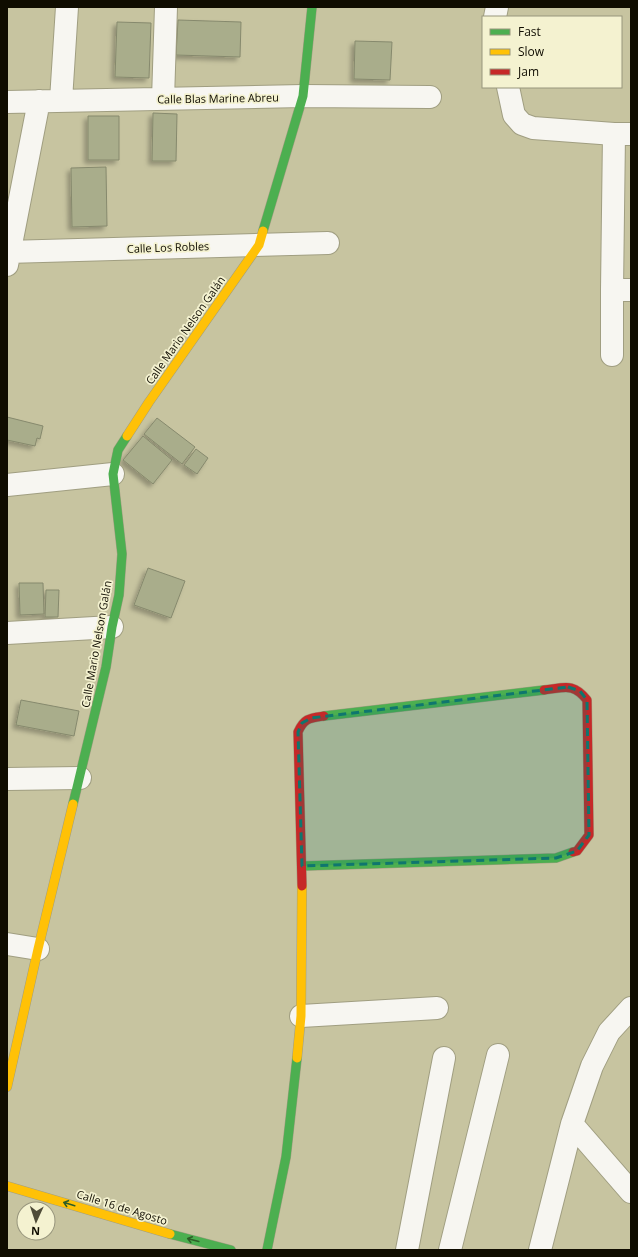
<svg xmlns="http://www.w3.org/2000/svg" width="638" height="1257" font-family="'Open Sans',sans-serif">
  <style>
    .building { fill: #a9ad8b; stroke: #86896d; filter: url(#shadow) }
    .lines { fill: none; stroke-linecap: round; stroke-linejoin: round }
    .street-casing { stroke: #a09e81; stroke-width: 24 }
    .fast-casing { stroke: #a09e81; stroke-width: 10 }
    .slow-casing { stroke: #a09e81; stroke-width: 10 }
    .jam-casing { stroke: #a09e81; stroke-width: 10 }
    .street { stroke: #f7f6f1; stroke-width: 22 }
    .fast { stroke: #4caf50; stroke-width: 9 }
    .slow { stroke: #ffc107; stroke-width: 9 }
    .jam { stroke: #c62828; stroke-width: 9 }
    .oneway { stroke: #2e5e28 }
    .marked { fill: #0f766e; fill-opacity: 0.2; stroke: #0f766e; stroke-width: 3; stroke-dasharray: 8 5; stroke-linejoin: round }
    .labels { text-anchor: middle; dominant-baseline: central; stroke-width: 3.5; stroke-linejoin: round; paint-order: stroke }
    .street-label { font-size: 11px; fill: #0f0c00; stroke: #f4f2d0 }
  </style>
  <defs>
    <filter id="shadow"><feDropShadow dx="-3.5" dy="3.5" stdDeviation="2" flood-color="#0004"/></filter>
  </defs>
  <rect width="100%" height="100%" fill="#c7c4a0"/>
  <path class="building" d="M 178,20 L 241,22 L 240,57 L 176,55 Z
    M 117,22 L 151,23 L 149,78 L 115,77 Z
    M 355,41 L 392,42 L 390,80 L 354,79 Z
    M 153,113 L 177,114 L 176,161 L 152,161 Z
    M 88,116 L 119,116 L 119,160 L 88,160 Z
    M 106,167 L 107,226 L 72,227 L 71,168 Z
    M 7,417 L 43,426 L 40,439 L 37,438 L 35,446 L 7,440 Z
    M 157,418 L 195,447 L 182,464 L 144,434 Z
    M 143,436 L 172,460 L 153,484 L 123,460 Z
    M 196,449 L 208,458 L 197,474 L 184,465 Z
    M 148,568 L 185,581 L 171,618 L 134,605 Z
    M 19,583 L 43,583 L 44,614 L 20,615 Z
    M 46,590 L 59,590 L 58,617 L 45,617 Z
    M 21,700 L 79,711 L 74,736 L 16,725 Z"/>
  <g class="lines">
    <defs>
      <path id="street" d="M 495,17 L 497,7
        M 508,87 L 514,115 L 522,124 L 533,128 L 614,134 L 631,134
        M 163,99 L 166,7
        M 61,100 L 67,7
        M 7,102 L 303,96 L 430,97
        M 7,252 L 328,243
        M 7,265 L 39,101
        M 612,290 L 631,290
        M 612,355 L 612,290 L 614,134
        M 7,485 L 113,474
        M 7,633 L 112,627
        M 7,779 L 80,778
        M 7,944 L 38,949
        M 301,1016 L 437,1008
        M 572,1124 L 631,1192
        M 407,1250 L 444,1058
        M 450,1250 L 498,1055
        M 540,1250 L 572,1124 L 592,1066 L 609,1032 L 631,1008"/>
      <path id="fast" d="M 263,231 L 303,96 L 312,7
        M 324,716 L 544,690
        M 73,804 L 106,667 L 112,627 L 119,595 L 122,554 L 113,474 L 118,450 L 127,436
        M 302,866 L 556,858 L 573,852
        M 170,1234 L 231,1250
        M 267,1250 L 286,1157 L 297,1058"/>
      <path id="slow" d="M 127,436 L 149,402 L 259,245 L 263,231
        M 297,1058 L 301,1016 L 302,886
        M 7,1087 L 38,949 L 73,804
        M 7,1186 L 170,1234"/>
      <path id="jam" d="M 544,690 C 564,688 573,682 587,700 L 589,835 L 577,851 L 573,852
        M 302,886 L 298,732 C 304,718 310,718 324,716"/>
    </defs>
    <use href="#street" class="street-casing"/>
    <use href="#fast" class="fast-casing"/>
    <use href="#slow" class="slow-casing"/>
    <use href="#jam" class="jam-casing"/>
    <use href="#street" class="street"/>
    <use href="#fast" class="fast"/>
    <use href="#slow" class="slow"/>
    <use href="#jam" class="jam"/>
  </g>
  <defs><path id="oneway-shaft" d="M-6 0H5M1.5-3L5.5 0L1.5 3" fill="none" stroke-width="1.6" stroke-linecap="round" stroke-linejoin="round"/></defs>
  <g class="oneway">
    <use href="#oneway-shaft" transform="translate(69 1204) rotate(-163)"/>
    <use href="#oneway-shaft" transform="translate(193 1240) rotate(-165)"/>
  </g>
  <path class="marked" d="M 568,687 L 580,691 L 587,700 L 589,835 L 577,851 L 556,858 L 302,866 L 298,732 L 302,723 L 311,718 Z"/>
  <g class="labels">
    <g class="street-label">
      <text transform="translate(218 98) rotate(-1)">Calle Blas Marine Abreu</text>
      <text transform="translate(168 247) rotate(-2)">Calle Los Robles</text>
      <text transform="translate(185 330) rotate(-55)">Calle Mario Nelson Galán</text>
      <text transform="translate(96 644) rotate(-80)">Calle Mario Nelson Galán</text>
      <text transform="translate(122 1207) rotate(17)">Calle 16 de Agosto</text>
    </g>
  </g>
  <rect width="638" height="1257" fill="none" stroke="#0f0c00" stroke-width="16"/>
  <rect x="482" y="16" width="140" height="72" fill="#f4f2d0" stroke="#98967d"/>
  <rect x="490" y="29" width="20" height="6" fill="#4caf50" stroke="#98967d"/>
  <text x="518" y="36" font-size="12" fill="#0f0c00">Fast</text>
  <rect x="490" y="49" width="20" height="6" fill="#ffc107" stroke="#98967d"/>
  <text x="518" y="56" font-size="12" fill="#0f0c00">Slow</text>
  <rect x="490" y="69" width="20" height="6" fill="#c62828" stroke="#98967d"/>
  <text x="518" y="76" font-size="12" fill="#0f0c00">Jam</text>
  <g transform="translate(36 1221) rotate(183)"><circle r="19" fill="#f4f2d0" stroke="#98967d"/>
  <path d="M0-3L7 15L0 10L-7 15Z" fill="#4f4c38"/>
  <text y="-6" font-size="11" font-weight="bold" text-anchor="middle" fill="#0f0c00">N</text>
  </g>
</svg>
